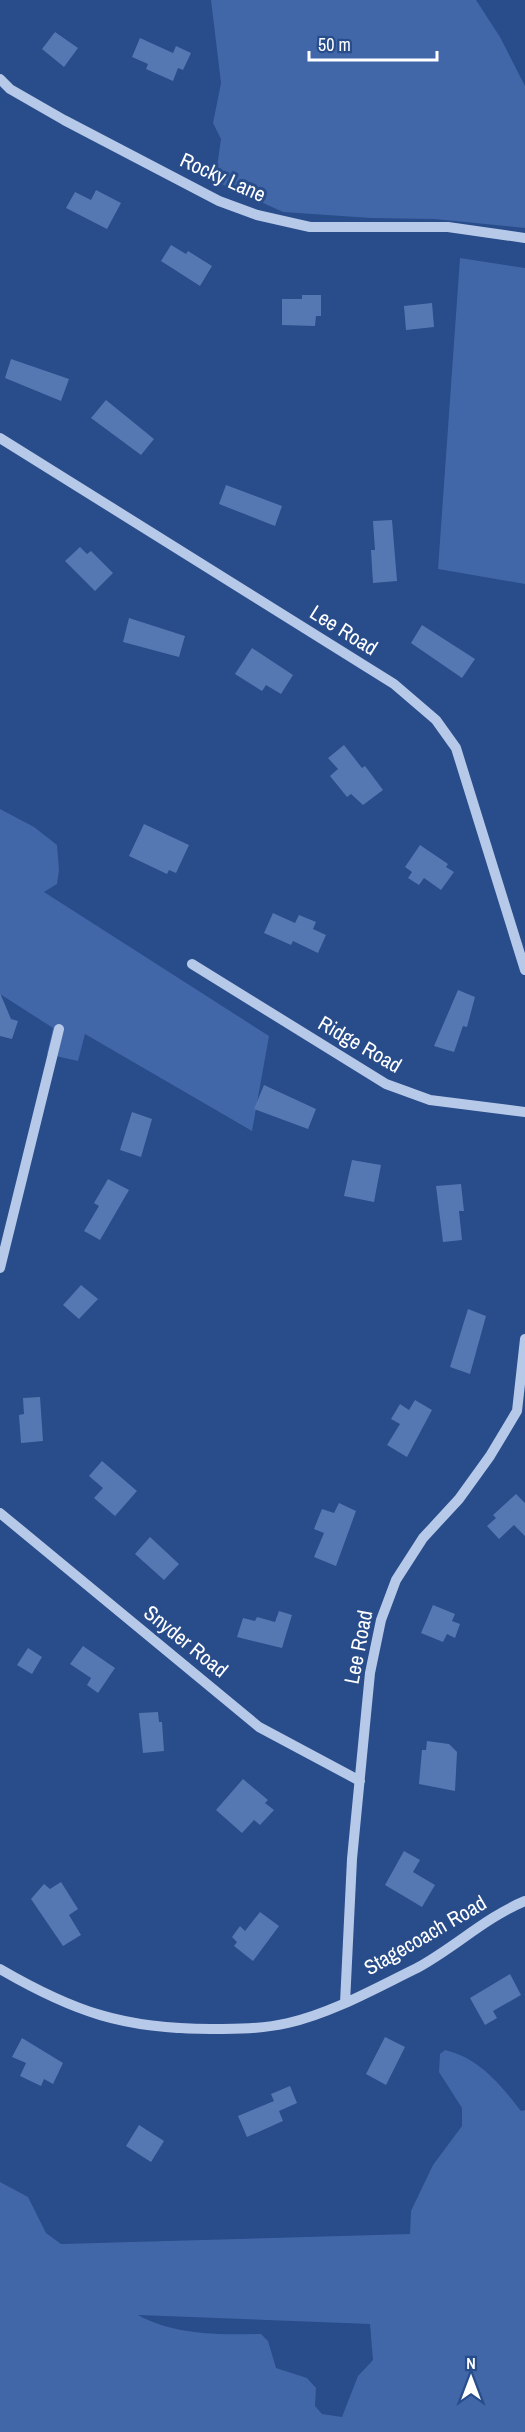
<svg xmlns="http://www.w3.org/2000/svg" width="525" height="2432" font-family="'Archivo Narrow',sans-serif">
  <style>
    .green { fill: #4167a8; fill-rule: evenodd }
    .building { fill: #5678b2 }
    .lines { fill: none; stroke-linecap: round; stroke-linejoin: round }
    .minor { stroke: #b7c9e9; stroke-width: 10 }
    .labels { text-anchor: middle; dominant-baseline: central; stroke-width: 6; stroke-linejoin: round; paint-order: stroke }
    .street-label { font-size: 21px; fill: #fff; stroke: #294c8a }
  </style>
  <rect width="100%" height="100%" fill="#294c8a"/>
  <path class="green" d="M 211,0 L 476,0 L 500,37 L 525,86 L 525,228 L 435,219 L 371,218 L 283,212 L 215,181 L 221,139 L 213,123 L 221,83 Z
    M 460,258 L 525,268 L 525,584 L 438,569 Z
    M 0,809 L 34,827 L 57,845 L 59,870 L 57,884 L 44,892 L 269,1036 L 252,1131 L 85,1034 L 78,1061 L 47,1054 L 53,1028 L 0,994 Z
    M 445,2050 C 479,2058 500,2084 521,2111 L 525,2110 L 525,2432 L 0,2432 L 0,2182 L 28,2197 L 46,2233 L 61,2244 L 410,2234 L 411,2211 L 433,2165 L 462,2126 L 462,2108 L 439,2072 L 440,2054 ZM 138,2315 L 370,2324 L 373,2360 L 358,2376 L 342,2417 L 322,2414 L 315,2406 L 316,2388 L 307,2378 L 276,2368 L 268,2341 L 261,2334 C 220,2335 174,2335 138,2315 Z"/>
  <path class="building" d="M 55,32 L 78,48 L 64,67 L 42,49 Z
    M 140,38 L 173,53 L 176,46 L 191,53 L 183,70 L 178,68 L 173,81 L 146,69 L 148,64 L 132,57 Z
    M 96,190 L 121,203 L 107,229 L 66,208 L 75,192 L 91,200 Z
    M 171,245 L 186,254 L 188,251 L 212,266 L 200,286 L 161,261 Z
    M 302,295 L 321,295 L 321,316 L 316,316 L 315,326 L 282,325 L 282,299 L 302,299 Z
    M 432,303 L 434,327 L 406,330 L 404,306 Z
    M 11,359 L 69,379 L 61,401 L 5,378 Z
    M 106,400 L 154,439 L 141,455 L 91,418 Z
    M 226,485 L 282,506 L 275,526 L 219,504 Z
    M 392,520 L 397,581 L 373,583 L 371,550 L 375,550 L 373,521 Z
    M 80,547 L 87,554 L 91,551 L 113,573 L 95,591 L 65,561 Z
    M 129,618 L 185,636 L 179,657 L 123,642 Z
    M 422,625 L 475,659 L 462,678 L 411,643 Z
    M 252,648 L 293,675 L 281,694 L 266,685 L 262,691 L 235,674 Z
    M 344,745 L 362,768 L 365,766 L 383,790 L 363,805 L 351,794 L 347,797 L 330,776 L 338,769 L 328,758 Z
    M 144,824 L 189,845 L 176,873 L 169,870 L 167,874 L 129,856 Z
    M 420,845 L 448,864 L 446,867 L 454,872 L 441,890 L 424,878 L 419,885 L 408,878 L 412,872 L 405,867 Z
    M 273,913 L 295,923 L 299,915 L 316,922 L 313,929 L 326,935 L 318,953 L 293,941 L 291,945 L 264,933 Z
    M 458,990 L 475,997 L 467,1027 L 463,1026 L 454,1052 L 434,1046 Z
    M 0,993 L 11,1019 L 18,1021 L 12,1039 L 0,1036 Z
    M 264,1085 L 316,1109 L 308,1129 L 254,1109 Z
    M 132,1112 L 152,1119 L 141,1157 L 120,1150 Z
    M 352,1160 L 381,1165 L 374,1202 L 344,1196 Z
    M 108,1179 L 129,1190 L 100,1240 L 84,1231 L 99,1206 L 94,1203 Z
    M 461,1184 L 464,1211 L 459,1211 L 462,1240 L 443,1242 L 436,1186 Z
    M 81,1285 L 98,1299 L 79,1319 L 63,1305 Z
    M 468,1309 L 486,1316 L 470,1374 L 450,1367 Z
    M 40,1397 L 43,1441 L 21,1443 L 19,1415 L 24,1414 L 23,1398 Z
    M 415,1400 L 432,1410 L 407,1457 L 387,1445 L 400,1424 L 391,1419 L 400,1404 L 409,1410 Z
    M 102,1461 L 137,1491 L 115,1516 L 94,1498 L 103,1488 L 89,1476 Z
    M 516,1494 L 525,1503 L 525,1536 L 514,1525 L 499,1539 L 487,1526 L 496,1518 L 493,1515 Z
    M 339,1503 L 356,1511 L 336,1566 L 314,1557 L 324,1533 L 314,1529 L 322,1509 L 334,1513 Z
    M 150,1537 L 179,1564 L 164,1580 L 135,1554 Z
    M 433,1605 L 455,1614 L 452,1621 L 460,1624 L 455,1638 L 447,1634 L 443,1642 L 421,1633 Z
    M 279,1611 L 292,1615 L 282,1648 L 237,1637 L 243,1618 L 255,1621 L 257,1617 L 275,1622 Z
    M 83,1646 L 115,1668 L 98,1693 L 87,1685 L 91,1678 L 70,1664 Z
    M 28,1648 L 42,1657 L 32,1674 L 17,1665 Z
    M 158,1712 L 159,1722 L 162,1722 L 164,1751 L 143,1753 L 139,1713 Z
    M 427,1741 L 449,1744 L 457,1752 L 455,1791 L 419,1784 L 422,1750 L 426,1750 Z
    M 243,1779 L 268,1800 L 265,1803 L 274,1810 L 260,1825 L 254,1820 L 242,1833 L 216,1810 Z
    M 404,1851 L 420,1860 L 413,1872 L 435,1885 L 422,1907 L 385,1885 Z
    M 61,1882 L 78,1909 L 69,1915 L 81,1935 L 63,1946 L 31,1899 L 44,1884 L 50,1889 Z
    M 260,1912 L 279,1926 L 253,1961 L 234,1946 L 237,1942 L 232,1937 L 240,1926 L 245,1931 Z
    M 510,1974 L 521,1995 L 493,2011 L 497,2018 L 485,2025 L 470,1998 Z
    M 385,2037 L 405,2047 L 386,2085 L 366,2074 Z
    M 22,2038 L 63,2063 L 53,2084 L 44,2079 L 41,2086 L 20,2076 L 26,2063 L 12,2057 Z
    M 290,2086 L 297,2103 L 279,2111 L 283,2121 L 247,2137 L 238,2116 L 274,2101 L 271,2094 Z
    M 139,2125 L 164,2141 L 151,2162 L 126,2146 Z"/>
  <g class="lines">
    <path class="minor" d="M 0,79 L 10,89 L 64,120 L 219,201 L 257,215 L 310,227 L 448,227 L 525,238
      M 0,438 L 394,684 L 436,720 L 456,748 L 525,970
      M 192,964 L 386,1084 L 430,1100 L 525,1112
      M 0,1268 L 59,1029
      M 0,1513 L 259,1727 L 360,1781
      M 0,1969 C 74,2012 124,2029 211,2029 C 236,2029 262,2029 288,2023 C 332,2013 376,1988 417,1968 C 454,1948 486,1917 525,1901
      M 345,2003 L 352,1859 L 370,1673 L 381,1620 L 396,1580 L 423,1538 L 459,1499 L 490,1456 L 517,1411 L 525,1339"/>
  </g>
  <g class="labels">
    <g class="street-label">
      <text transform="translate(223 177) rotate(24)">Rocky Lane</text>
      <text transform="translate(344 630) rotate(32)">Lee Road</text>
      <text transform="translate(360 1044) rotate(30)">Ridge Road</text>
      <text transform="translate(186 1641) rotate(39)">Snyder Road</text>
      <text transform="translate(358 1647) rotate(-79)">Lee Road</text>
      <text transform="translate(425 1935) rotate(-30)">Stagecoach Road</text>
    </g>
  </g>
  <g transform="translate(471 2378)" stroke="#294c8a" stroke-width="4.5" paint-order="stroke">
  <path d="M0-4.5L10 22L0 15L-10 22Z" fill="#ffffff"/>
  <text y="-9" font-size="16" font-weight="bold" text-anchor="middle" fill="#ffffff">N</text>
  </g>
  <path d="M309 51v9h128v-9" fill="none" stroke="#ffffff" stroke-width="3"/>
  <text x="318" y="51" font-size="18" fill="#ffffff" stroke="#294c8a" stroke-width="4.5" paint-order="stroke">50 m</text>
</svg>
